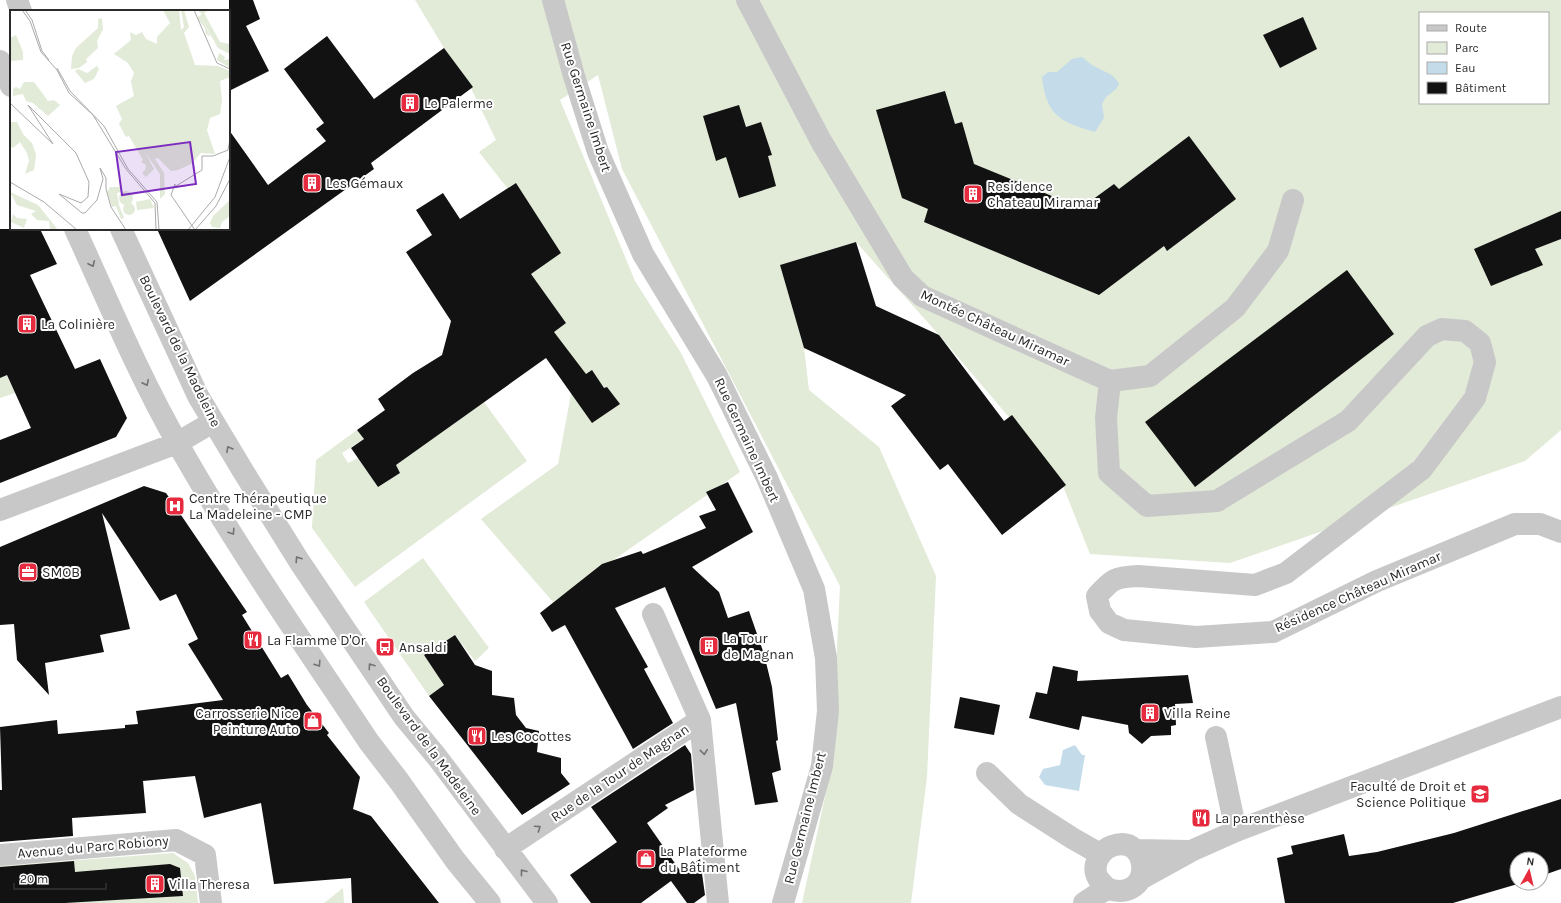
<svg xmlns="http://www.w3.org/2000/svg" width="1561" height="903" font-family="Karla,sans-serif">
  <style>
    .green { fill: #e2ead8; fill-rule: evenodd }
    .water { fill: #c4dcea }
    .building { fill: #121212 }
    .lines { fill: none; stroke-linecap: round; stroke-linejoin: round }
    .minor { stroke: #c8c8c8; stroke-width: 22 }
    .oneway { stroke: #727272 }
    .labels { text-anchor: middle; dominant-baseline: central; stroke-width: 4; stroke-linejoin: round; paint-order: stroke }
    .poi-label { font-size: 14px; fill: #2b2b2b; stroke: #fff; text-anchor: start }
    .street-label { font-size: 14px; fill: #2b2b2b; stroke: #fff }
    .inset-road { fill: none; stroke: #aaa; stroke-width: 1 }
    .view { fill: #7b2cbf; fill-opacity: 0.15; stroke: #7b2cbf; stroke-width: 2 }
    .inset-edge { fill: none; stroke: #2b2b2b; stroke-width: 2 }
  </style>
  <rect width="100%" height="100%" fill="#fff"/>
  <path class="green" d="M 415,0 L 1561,0 L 1561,430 L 1525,461 L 1230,563 L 1090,554 L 1059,476 L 939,335 L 856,242 L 780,265 L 804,348 L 809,390 L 879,447 L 936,576 L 927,777 L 911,903 L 802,903 L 831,769 L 840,586 L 622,169 L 598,75 L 540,113 L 560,100 L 635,281 L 681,353 L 740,472 L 553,602 L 481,519 L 558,464 L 577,362 L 493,273 L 548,240 L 479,152 L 496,140 L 467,80 L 444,48 ZM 1420,13 L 1548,13 L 1548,103 L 1420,103 Z
    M 3,367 L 15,393 L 0,398 L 0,368 Z
    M 484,402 L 527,461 L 355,587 L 312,528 L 316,460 L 357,430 L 364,439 L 342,453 L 348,463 L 358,458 L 378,487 L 400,473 L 396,465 Z
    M 423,558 L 489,648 L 475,661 L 455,635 L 424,655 L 444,685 L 429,696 L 364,602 Z
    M 173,853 L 188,863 L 195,876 L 198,903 L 0,903 L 0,866 Z
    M 343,888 L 344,903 L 324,903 Z"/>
  <path class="water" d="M 1082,57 C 1085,59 1089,63 1092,65 C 1103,72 1113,72 1119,84 L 1116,89 L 1106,97 L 1102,104 L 1104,118 L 1095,132 C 1060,122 1046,115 1042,77 L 1048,72 L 1057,72 L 1072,59 Z
    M 1075,745 L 1082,755 L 1085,755 L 1079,791 L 1045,785 L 1039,777 L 1043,769 L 1060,765 L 1063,750 Z"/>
  <path class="building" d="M 229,0 L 253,0 L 260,19 L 246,26 L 269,71 L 229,91 Z
    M 1303,17 L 1317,49 L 1280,68 L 1263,35 Z
    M 327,36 L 374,99 L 444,48 L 473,87 L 371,163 L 374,169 L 190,301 L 157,229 L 229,229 L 229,130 L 268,185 L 326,141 L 316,129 L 324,123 L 284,69 Z
    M 945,91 L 955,124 L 962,122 L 974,164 L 1081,208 L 1114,184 L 1119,189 L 1189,136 L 1236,199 L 1167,251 L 1164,246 L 1099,295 L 924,222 L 928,209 L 902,198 L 876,110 Z
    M 739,105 L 746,127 L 761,122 L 772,155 L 768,156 L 776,186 L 739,198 L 726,157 L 716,161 L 703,116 Z
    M 516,183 L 561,253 L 531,274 L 566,323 L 554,332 L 586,374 L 592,370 L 604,388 L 607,387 L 620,404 L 592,423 L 546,358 L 396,465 L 400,473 L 378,487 L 351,448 L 364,439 L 357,430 L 385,410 L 378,399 L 413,373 L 442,355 L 451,321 L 406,252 L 432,235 L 416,210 L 443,193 L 460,219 Z
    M 1561,211 L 1561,239 L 1535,249 L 1543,265 L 1491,286 L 1474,249 Z
    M 0,229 L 40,229 L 57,264 L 30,275 L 75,369 L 100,359 L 127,418 L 116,437 L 0,483 L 0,440 L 31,428 L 7,375 L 0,378 Z
    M 856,242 L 876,306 L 939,335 L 1004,421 L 1012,415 L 1066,485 L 1002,535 L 948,464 L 940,470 L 891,406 L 906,395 L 804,348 L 780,265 Z
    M 1347,270 L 1394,334 L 1195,487 L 1145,422 Z
    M 728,482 L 753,532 L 692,567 L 719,592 L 728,618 L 749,611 L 764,654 L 772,687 L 778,740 L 776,741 L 781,770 L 772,773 L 778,802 L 755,805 L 736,703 L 716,709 L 665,587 L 615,608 L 648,667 L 644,669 L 673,723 L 633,749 L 565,625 L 552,632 L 540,613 L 602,564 L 641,551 L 643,554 L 706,528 L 699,516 L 716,510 L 706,492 Z
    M 144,486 L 166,493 L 247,612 L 242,615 L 281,678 L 288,674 L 307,705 L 329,733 L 327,735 L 360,777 L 353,809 L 371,816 L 439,903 L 352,903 L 351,878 L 274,884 L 261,803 L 204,818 L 195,776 L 143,781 L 146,813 L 72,818 L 73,836 L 0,842 L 0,790 L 2,790 L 0,727 L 57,720 L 58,734 L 125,728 L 125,725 L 138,724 L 136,711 L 223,700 L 188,644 L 198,639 L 176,594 L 160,601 L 102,513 L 130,629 L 100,635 L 104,652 L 45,663 L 49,695 L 17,660 L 14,624 L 0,625 L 0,547 Z
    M 455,635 L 475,665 L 492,671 L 492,695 L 514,698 L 516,715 L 526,728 L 539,731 L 537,752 L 561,758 L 561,773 L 570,784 L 522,815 L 429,696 L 444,685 L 424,655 Z
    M 1053,666 L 1078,671 L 1077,681 L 1188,675 L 1193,703 L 1175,704 L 1176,725 L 1171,726 L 1171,735 L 1151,736 L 1142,744 L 1129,733 L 1128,725 L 1082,716 L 1079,730 L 1029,718 L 1036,692 L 1047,694 Z
    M 960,697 L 1000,705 L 994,735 L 954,728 Z
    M 685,745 L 691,754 L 694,790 L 665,805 L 668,808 L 647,823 L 681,872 L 700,859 L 705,895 L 694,903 L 687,903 L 671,881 L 641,903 L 591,903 L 570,875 L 617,842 L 591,807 Z
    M 1561,799 L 1561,869 L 1541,876 L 1541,859 L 1517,859 L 1517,883 L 1521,883 L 1453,903 L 1285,903 L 1277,858 L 1293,854 L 1291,846 L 1344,834 L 1349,856 L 1377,852 L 1454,833 Z
    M 74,861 L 75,872 L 170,864 L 180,868 L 183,896 L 65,903 L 0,903 L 0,867 Z"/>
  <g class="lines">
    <path class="minor" d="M 17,0 L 21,11
      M 553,0 L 574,76 L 598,152 L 643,254 L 717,376 L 767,478 L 814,589 L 826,658 L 828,711 L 822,766 L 783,903
      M 747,0 L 821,141 L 903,278 L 922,296 L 1110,381 L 1150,376 L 1235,308 L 1278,251 L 1293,200
      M 0,61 L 11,86
      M 75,229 C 108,301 139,376 178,444 C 236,547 304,644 369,742 L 399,781 L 455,860 L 490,903
      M 121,229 L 198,396 L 243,471 L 299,561 L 404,717 L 437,757 L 547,903
      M 1110,381 L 1106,418 L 1109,473 L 1147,506 L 1217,501 L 1348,421 L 1427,336 L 1442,329 L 1465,331 L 1480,343 L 1485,362 L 1475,398 L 1422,469 L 1286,573 L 1255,585 L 1138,576 C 1115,577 1112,579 1097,596 L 1100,611 L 1109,623 L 1124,630 L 1196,637 L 1273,632 L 1377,581 L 1515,524 L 1540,524 L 1561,532
      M 0,510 L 177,443 L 213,422
      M 653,614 L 700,720
      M 1216,737 L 1236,831
      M 987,773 L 1019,804 L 1072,838 L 1100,854
      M 505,849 L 700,720 L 718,903
      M 1136,850 L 1189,851
      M 0,855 L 176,840 L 205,855 L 211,903
      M 1142,878 L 1191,851 L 1236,831 L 1561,707
      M 1084,903 L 1096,895 L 1108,889 C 1156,903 1150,832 1112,846 C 1100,850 1091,866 1098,878 C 1100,882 1105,886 1108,889"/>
  </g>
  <defs><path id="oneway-chevron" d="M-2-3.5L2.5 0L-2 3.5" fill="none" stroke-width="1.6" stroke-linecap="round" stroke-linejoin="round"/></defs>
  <g class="oneway">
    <use href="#oneway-chevron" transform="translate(92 264) rotate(65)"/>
    <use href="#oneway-chevron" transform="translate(146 383) rotate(64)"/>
    <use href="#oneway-chevron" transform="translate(229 449) rotate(-120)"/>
    <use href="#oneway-chevron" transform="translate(232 532) rotate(57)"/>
    <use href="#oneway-chevron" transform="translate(298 559) rotate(-123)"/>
    <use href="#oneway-chevron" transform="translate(318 664) rotate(57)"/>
    <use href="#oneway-chevron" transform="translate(371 666) rotate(-124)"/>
    <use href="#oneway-chevron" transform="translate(704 752) rotate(84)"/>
    <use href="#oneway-chevron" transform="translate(538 828) rotate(-34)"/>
    <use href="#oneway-chevron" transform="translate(523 872) rotate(-128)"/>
  </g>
  <defs>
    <symbol id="building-square" viewBox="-11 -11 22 22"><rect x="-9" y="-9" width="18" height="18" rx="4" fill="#e52b3d" stroke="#fff"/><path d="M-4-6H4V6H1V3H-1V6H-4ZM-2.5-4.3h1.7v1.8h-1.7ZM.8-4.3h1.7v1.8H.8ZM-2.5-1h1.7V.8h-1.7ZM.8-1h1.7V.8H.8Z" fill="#fff"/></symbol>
    <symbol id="hospital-square" viewBox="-11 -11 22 22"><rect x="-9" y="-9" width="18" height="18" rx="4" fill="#e52b3d" stroke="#fff"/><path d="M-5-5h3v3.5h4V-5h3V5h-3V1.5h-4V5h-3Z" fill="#fff"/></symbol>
    <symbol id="office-square" viewBox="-11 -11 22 22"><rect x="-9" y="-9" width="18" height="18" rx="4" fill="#e52b3d" stroke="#fff"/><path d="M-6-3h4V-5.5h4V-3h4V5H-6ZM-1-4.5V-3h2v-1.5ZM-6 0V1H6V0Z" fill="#fff"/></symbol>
    <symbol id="restaurant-square" viewBox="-11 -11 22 22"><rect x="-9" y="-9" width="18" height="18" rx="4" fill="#e52b3d" stroke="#fff"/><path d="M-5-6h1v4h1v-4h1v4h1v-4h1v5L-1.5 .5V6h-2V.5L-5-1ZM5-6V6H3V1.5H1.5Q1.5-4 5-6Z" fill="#fff"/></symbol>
    <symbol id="bus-square" viewBox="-11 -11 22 22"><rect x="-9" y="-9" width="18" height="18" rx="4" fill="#e52b3d" stroke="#fff"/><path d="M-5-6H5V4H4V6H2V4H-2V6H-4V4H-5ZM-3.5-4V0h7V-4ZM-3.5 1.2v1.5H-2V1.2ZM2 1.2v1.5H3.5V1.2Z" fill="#fff"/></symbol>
    <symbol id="shop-square" viewBox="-11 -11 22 22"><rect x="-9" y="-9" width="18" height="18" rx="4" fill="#e52b3d" stroke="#fff"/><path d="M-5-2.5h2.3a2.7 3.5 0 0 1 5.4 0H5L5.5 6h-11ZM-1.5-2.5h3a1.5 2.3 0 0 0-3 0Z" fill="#fff"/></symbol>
    <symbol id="university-square" viewBox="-11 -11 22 22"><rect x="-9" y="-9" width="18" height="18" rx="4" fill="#e52b3d" stroke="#fff"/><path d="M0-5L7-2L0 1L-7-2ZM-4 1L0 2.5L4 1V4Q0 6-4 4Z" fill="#fff"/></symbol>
  </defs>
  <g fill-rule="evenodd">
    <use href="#building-square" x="399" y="92" width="22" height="22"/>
    <use href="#building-square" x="301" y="172" width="22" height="22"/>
    <use href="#building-square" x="962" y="183" width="22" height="22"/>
    <use href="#building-square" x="16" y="313" width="22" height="22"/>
    <use href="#hospital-square" x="164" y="495" width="22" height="22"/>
    <use href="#office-square" x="17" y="561" width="22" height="22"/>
    <use href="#restaurant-square" x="242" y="629" width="22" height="22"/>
    <use href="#building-square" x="698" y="635" width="22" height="22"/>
    <use href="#bus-square" x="374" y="636" width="22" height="22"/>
    <use href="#building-square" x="1139" y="702" width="22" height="22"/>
    <use href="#shop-square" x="302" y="710" width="22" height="22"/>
    <use href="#restaurant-square" x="466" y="725" width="22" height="22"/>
    <use href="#university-square" x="1469" y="783" width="22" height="22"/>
    <use href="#restaurant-square" x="1190" y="807" width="22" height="22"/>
    <use href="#shop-square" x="635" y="848" width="22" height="22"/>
    <use href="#building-square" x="144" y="873" width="22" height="22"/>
  </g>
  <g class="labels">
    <g class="poi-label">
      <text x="424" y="103">Le Palerme</text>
      <text x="326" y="183">Les Gémaux</text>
      <text x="987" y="186">Residence<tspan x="987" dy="16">Chateau Miramar</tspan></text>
      <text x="41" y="324">La Colinière</text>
      <text x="189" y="498">Centre Thérapeutique<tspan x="189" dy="16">La Madeleine - CMP</tspan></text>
      <text x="42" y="572">SMOB</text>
      <text x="723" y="638">La Tour<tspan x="723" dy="16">de Magnan</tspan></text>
      <text x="267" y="640">La Flamme D'Or</text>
      <text x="399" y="647">Ansaldi</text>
      <text x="299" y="713" text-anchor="end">Carrosserie Nice<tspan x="299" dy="16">Peinture Auto</tspan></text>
      <text x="1164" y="713">Villa Reine</text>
      <text x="491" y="736">Les Cocottes</text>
      <text x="1466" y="786" text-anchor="end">Faculté de Droit et<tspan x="1466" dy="16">Science Politique</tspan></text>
      <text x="1215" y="818">La parenthèse</text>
      <text x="660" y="851">La Plateforme<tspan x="660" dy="16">du Bâtiment</tspan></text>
      <text x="169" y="884">Villa Theresa</text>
    </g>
    <g class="street-label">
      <text transform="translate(586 107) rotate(72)">Rue Germaine Imbert</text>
      <text transform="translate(995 328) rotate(25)">Montée Château Miramar</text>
      <text transform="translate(180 351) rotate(64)">Boulevard de la Madeleine</text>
      <text transform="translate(747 440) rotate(65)">Rue Germaine Imbert</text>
      <text transform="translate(1358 592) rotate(-24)">Résidence Château Miramar</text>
      <text transform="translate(429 746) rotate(54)">Boulevard de la Madeleine</text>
      <text transform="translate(620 773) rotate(-34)">Rue de la Tour de Magnan</text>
      <text transform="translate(805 818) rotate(-76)">Rue Germaine Imbert</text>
      <text transform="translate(93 847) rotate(-5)">Avenue du Parc Robiony</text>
    </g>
  </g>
  <g transform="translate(10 10)">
    <rect width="220" height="220" fill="#fff"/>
    <path d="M 153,0 L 169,0 L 171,20 L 174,17 L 171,0 L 174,0 L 179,17 L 174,23 L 185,55 L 208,56 L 220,61 L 220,67 L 210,71 L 212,90 L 210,104 L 200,108 L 197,120 L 205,144 L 191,143 L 181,154 L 168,160 L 161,161 L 148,148 L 145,149 L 154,163 L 155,184 L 150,189 L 150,164 L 135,142 L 144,159 L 136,167 L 132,163 L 135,160 L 136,155 L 131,152 L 133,150 L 119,126 L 116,127 L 109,114 L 112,109 L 106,96 L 124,86 L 121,71 L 124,63 L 118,53 L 104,44 L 121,30 L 120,22 L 126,25 L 132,22 L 136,29 L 147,34 L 147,27 L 160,13 ZM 187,0 L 199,0 L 194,3 L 210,32 L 220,34 L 220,44 L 208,38 L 190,6 L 201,27 L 196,24 L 195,18 L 187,8 L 192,4 ZM 92,8 L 93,19 L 87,31 L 88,38 L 76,49 L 77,52 L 69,58 L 61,59 L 62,46 L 66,38 L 88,18 L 88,9 ZM 6,25 L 13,42 L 13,50 L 0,51 L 0,28 ZM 209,43 L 215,47 L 214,50 L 220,49 L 220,58 L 207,50 ZM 87,56 L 89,59 L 84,69 L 75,73 L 65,61 L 68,59 L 77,63 ZM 14,72 L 24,72 L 38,91 L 44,90 L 50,95 L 38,106 L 23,93 L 16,91 L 13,84 L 3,86 L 3,79 L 6,77 L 10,79 ZM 0,112 L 7,112 L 13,124 L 22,133 L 26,145 L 24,160 L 15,164 L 19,151 L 17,143 L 10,132 L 3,138 L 0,136 ZM 100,177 L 110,177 L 111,182 L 107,183 L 109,195 L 114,208 L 111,209 L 106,196 L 102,197 L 97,182 ZM109 188a7 7 0 1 1 14 0a7 7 0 1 1-14 0ZM 0,182 L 28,195 L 48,220 L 40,220 L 39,211 L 27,210 L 21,204 L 26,201 L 7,195 ZM 140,189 L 144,198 L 127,200 L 126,192 ZM 220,190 L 220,206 L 212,212 L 210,218 L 202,217 L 200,213 L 203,206 ZM113 199a6 6 0 1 1 12 0a6 6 0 1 1-12 0ZM 3,204 L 7,208 L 17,209 L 14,218 L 1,212 Z" fill="#e2ead8"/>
    <path class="inset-road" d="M 12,0 L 20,11 L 31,42 L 47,60 L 59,83 L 83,105 L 116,159 L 145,193 L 146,220M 15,0 L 22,10 L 32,41 L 39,50M 184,0 L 207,53 L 220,59M 47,58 L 60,81 L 94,116 L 118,159 L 147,192 L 149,220M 0,93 L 43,134M 43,134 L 18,95 L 66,143 L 79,172 L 78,187 L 71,193 L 49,184 L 72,203 L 75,203 L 87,190 L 93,169 L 90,158 L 96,168 L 96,179 L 101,197 L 116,220M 0,172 L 34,192 L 67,220M 166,176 L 192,160 L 192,146 L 203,146 L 218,140 L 220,129M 165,177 L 165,174 L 161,185 L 185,220M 178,220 L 205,187 L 220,147M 185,220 L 206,196 L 220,169"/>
    <path class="view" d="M 180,132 L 186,174 L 112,185 L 106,142 Z"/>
    <rect width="220" height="220" class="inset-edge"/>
  </g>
  <rect x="1419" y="12" width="130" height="92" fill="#ffffff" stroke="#aaaaaa"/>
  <rect x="1427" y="25" width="20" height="6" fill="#c8c8c8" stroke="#aaaaaa"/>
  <text x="1455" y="32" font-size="12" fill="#2b2b2b">Route</text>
  <rect x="1427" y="42" width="20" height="12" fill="#e2ead8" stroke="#aaaaaa"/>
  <text x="1455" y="52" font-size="12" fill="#2b2b2b">Parc</text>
  <rect x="1427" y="62" width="20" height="12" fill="#c4dcea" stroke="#aaaaaa"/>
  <text x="1455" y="72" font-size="12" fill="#2b2b2b">Eau</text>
  <rect x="1427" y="82" width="20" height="12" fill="#121212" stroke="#aaaaaa"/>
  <text x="1455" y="92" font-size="12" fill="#2b2b2b">Bâtiment</text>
  <g transform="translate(1529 871) rotate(8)"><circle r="19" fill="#ffffff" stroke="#aaaaaa"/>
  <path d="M0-3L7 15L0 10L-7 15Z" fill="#e52b3d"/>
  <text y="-6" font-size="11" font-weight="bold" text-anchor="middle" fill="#2b2b2b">N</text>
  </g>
  <path d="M14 883v6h92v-6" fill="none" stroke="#2b2b2b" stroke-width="2"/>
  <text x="20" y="883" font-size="12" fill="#2b2b2b" stroke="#ffffff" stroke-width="3" paint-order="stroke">20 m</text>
</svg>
